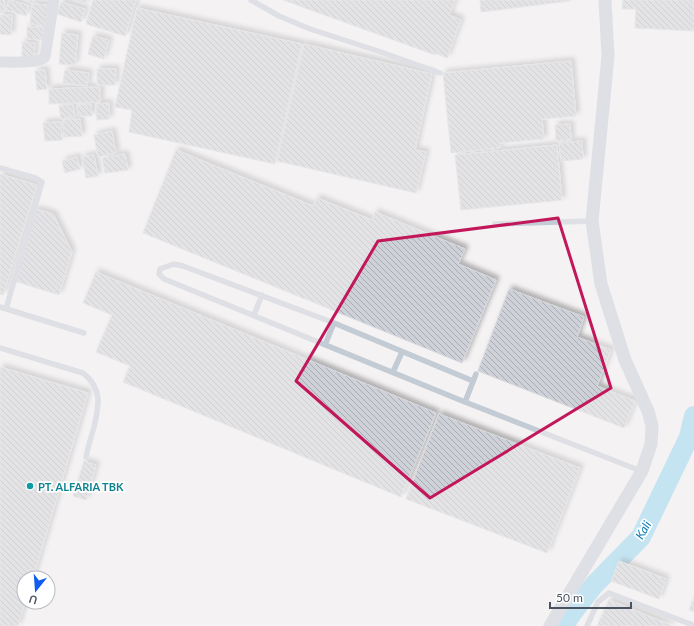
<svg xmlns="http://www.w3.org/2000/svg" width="694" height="626" font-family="Lato,sans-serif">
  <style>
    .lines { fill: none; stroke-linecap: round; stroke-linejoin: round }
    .river { stroke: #8cd2f1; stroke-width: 20 }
    .building { fill: url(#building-back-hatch); stroke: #d6d8de; filter: url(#shadow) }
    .service { stroke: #c3cbd4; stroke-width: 5.5 }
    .minor { stroke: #c3cbd4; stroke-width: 11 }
    .tertiary { stroke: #c3cbd4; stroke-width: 13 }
    .marked { fill: none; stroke: #c2185b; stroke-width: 3; stroke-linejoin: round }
    .culture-dot { fill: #0f9aa8; stroke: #fff; stroke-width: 1.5 }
    .labels { text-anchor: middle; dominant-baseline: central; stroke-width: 3.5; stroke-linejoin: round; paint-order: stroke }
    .culture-label { font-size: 11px; font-weight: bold; fill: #0d838f; stroke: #fff; text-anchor: start }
    .water-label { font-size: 12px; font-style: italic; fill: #067bb0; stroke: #fff }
  </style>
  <defs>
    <pattern id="building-back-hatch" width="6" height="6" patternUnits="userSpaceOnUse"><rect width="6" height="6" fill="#ced1d7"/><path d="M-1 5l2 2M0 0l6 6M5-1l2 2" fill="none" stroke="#a9acb2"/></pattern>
    <filter id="shadow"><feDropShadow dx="3.5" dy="-3.5" stdDeviation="2" flood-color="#0004"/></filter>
  </defs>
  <rect width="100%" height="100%" fill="#f4f2f2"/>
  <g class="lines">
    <path class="river" d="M 564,626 L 570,616 L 594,585 L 641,537 L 689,437 L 694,416"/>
  </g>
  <path class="building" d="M 0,0 L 4,0 L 4,12 L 0,13 Z
    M 9,0 L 29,5 L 26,16 L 6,10 Z
    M 22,0 L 34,0 L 33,3 Z
    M 75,0 L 87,0 L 85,4 Z
    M 93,0 L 136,0 L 125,36 L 86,24 Z
    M 283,0 L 455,0 L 449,15 L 461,20 L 447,58 L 435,53 L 435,55 Z
    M 480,0 L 569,0 L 570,1 L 481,12 Z
    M 623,0 L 694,0 L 694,31 L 635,28 L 636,9 L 622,9 Z
    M 61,2 L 85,9 L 81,22 L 57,14 Z
    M 32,4 L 49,5 L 48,26 L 30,24 Z
    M 137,8 L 302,44 L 275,164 L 129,132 L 132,110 L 115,107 Z
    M 0,15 L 12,15 L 11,35 L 0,34 Z
    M 27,27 L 43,27 L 43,40 L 27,39 Z
    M 62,33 L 78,35 L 75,65 L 59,64 Z
    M 93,36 L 109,40 L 104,59 L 88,54 Z
    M 22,42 L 35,43 L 34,58 L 22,57 Z
    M 304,44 L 432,74 L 415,150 L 426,152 L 416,193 L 277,161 Z
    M 571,61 L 576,116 L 542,119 L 544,139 L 499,143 L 500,148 L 451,153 L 443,73 Z
    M 97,69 L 116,69 L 115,85 L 97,85 Z
    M 45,70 L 47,89 L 37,90 L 35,71 Z
    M 65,70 L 89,73 L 87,86 L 63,83 Z
    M 100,87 L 100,102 L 49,104 L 49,89 Z
    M 109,103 L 109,119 L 97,120 L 96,104 Z
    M 73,104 L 75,117 L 61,119 L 59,106 Z
    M 91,104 L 92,116 L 78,116 L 77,105 Z
    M 80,119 L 82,136 L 64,137 L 63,120 Z
    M 61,122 L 62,140 L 45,141 L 43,123 Z
    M 570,124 L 571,140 L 556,141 L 555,125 Z
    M 112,131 L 116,153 L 98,157 L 94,135 Z
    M 582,141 L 583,159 L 561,161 L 559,143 Z
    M 557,145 L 562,200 L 461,210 L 455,155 Z
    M 176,150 L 313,206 L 317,198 L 372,220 L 375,212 L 465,249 L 458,264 L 496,280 L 462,363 L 143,233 Z
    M 125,154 L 128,170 L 105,173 L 102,158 Z
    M 94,155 L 98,176 L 86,178 L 82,157 Z
    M 77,157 L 80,169 L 65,173 L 62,161 Z
    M 0,174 L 37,185 L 3,295 L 0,294 Z
    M 35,209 L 53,214 L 72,252 L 59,295 L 14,281 Z
    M 96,272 L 436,413 L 401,497 L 123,382 L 130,366 L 96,352 L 112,315 L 83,303 Z
    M 509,289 L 584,317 L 577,337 L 611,350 L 597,386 L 635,401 L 624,428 L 478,371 Z
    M 0,367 L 88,393 L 33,578 L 24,578 L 24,602 L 25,602 L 18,626 L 0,626 Z
    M 439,414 L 580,468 L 547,553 L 406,499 Z
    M 84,461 L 96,465 L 86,500 L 73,496 Z
    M 619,561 L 666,579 L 659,599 L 611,581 Z
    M 694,598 L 694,612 L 689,610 Z
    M 609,600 L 673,626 L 597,626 Z"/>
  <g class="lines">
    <path class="service" d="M 251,0 L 279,16 L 310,29 L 378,51 L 440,73
      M 0,168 L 35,178 L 42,182 L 6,309
      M 495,224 L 592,221
      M 0,307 L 84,333
      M 254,315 L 262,295
      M 325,345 L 334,323
      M 0,348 L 83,373 C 103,389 99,405 94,427 C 91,437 88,447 86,457
      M 393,372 L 402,352
      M 473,381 L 334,323 L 183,266 L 174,264 L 160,269 L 159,274 L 164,279 L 465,402 L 641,471
      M 465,402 L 476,374
      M 587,626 L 598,602 L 609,593 L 693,625"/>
    <path class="minor" d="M 0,62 C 11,62 37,64 45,57 L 54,0"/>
    <path class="tertiary" d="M 550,626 L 642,471 L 651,444 L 652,426 L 648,411 L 625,360 L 601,284 L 592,221 L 608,56 L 605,0"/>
  </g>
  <path d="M0 0H694V626H0ZM 558,218 L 611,388 L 430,498 L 296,381 L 378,241 Z" fill="#f4f2f2" fill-opacity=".55" fill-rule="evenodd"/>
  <path class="marked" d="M 558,218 L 611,388 L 430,498 L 296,381 L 378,241 Z"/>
  <circle class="culture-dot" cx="30" cy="486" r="4"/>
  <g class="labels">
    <g class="culture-label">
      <text x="38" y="486">PT. ALFARIA TBK</text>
    </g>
    <g class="water-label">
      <text transform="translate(643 530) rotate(-60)">Kali</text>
    </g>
  </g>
  <g transform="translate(36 590) rotate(197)"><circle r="19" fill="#ffffff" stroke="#b6bac0"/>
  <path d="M0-3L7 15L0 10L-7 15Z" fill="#125def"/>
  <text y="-6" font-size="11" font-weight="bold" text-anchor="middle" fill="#495361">U</text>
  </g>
  <path d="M550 602v6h81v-6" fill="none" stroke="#495361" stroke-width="2"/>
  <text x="556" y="602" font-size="12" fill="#495361" stroke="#ffffff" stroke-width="3" paint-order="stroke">50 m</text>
</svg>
